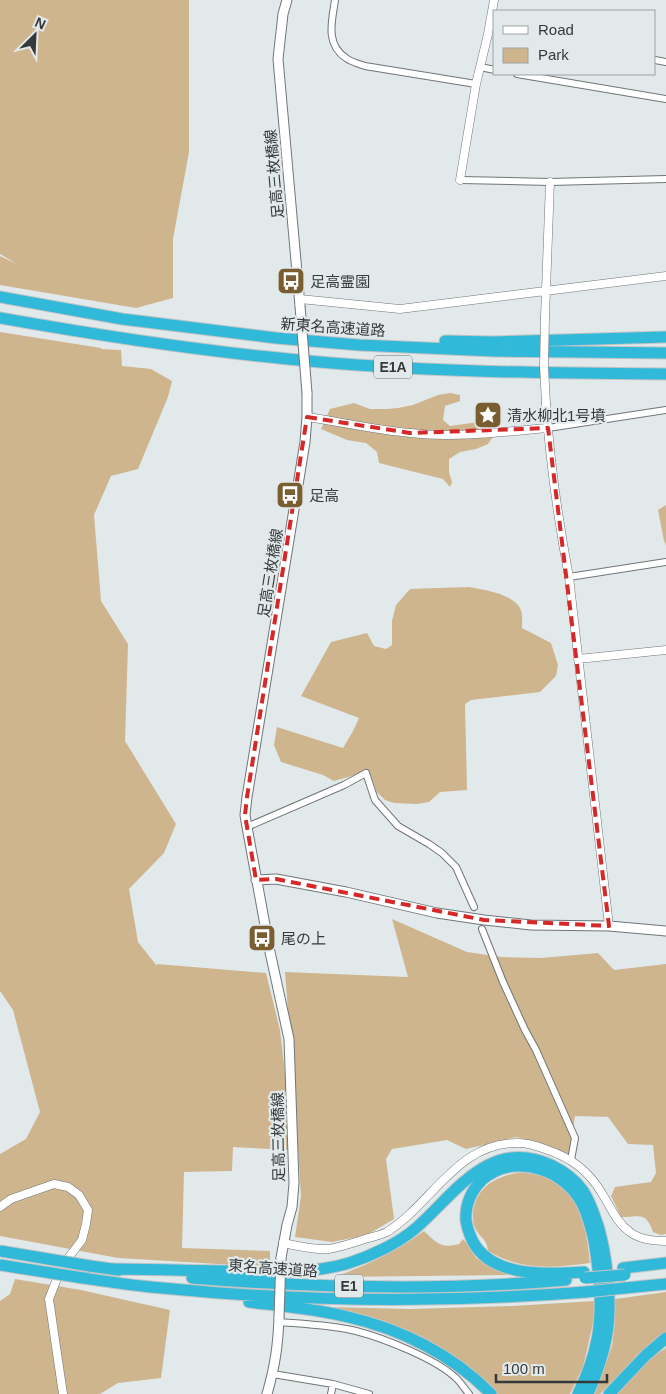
<svg xmlns="http://www.w3.org/2000/svg" width="666" height="1394" font-family="Helvetica,'Noto Sans JP',sans-serif">
  <style>
    .green { fill: #cfb58e }
    .lines { fill: none; stroke-linecap: round; stroke-linejoin: round }
    .minor-casing { stroke: #707678; stroke-width: 8 }
    .tertiary-casing { stroke: #707678; stroke-width: 9 }
    .secondary-casing { stroke: #707678; stroke-width: 11 }
    .motorway-casing { stroke: #c3c4c4; stroke-width: 13 }
    .minor { stroke: #fff; stroke-width: 6 }
    .tertiary { stroke: #fff; stroke-width: 8 }
    .secondary { stroke: #fff; stroke-width: 9 }
    .motorway { stroke: #30b9d9; stroke-width: 11 }
    .tertiary-bridge-casing { stroke: #707678; stroke-width: 9; stroke-linecap: butt }
    .secondary-bridge-casing { stroke: #707678; stroke-width: 11; stroke-linecap: butt }
    .motorway-bridge-casing { stroke: #c3c4c4; stroke-width: 13; stroke-linecap: butt }
    .tertiary-bridge { stroke: #fff; stroke-width: 8 }
    .secondary-bridge { stroke: #fff; stroke-width: 9 }
    .motorway-bridge { stroke: #30b9d9; stroke-width: 11 }
    .marked { fill: none; stroke: #d62828; stroke-width: 4; stroke-dasharray: 10 6; stroke-linejoin: round }
    .labels { text-anchor: middle; dominant-baseline: central; stroke-width: 4.5; stroke-linejoin: round; paint-order: stroke }
    .shield { fill: #e2e9eb; stroke: #6a6e6f; stroke-width: 1 }
    .shield-label { font-size: 14px; font-weight: bold; fill: #36393a }
    .street-label { font-size: 15px; fill: #36393a; stroke: #e2e9eb }
    .poi-label { font-size: 15px; fill: #36393a; stroke: #e2e9eb; text-anchor: start }
  </style>
  <rect width="100%" height="100%" fill="#e2e9eb"/>
  <path class="green" d="M 0,0 L 189,0 L 189,152 L 173,239 L 173,298 L 136,308 L 0,285 L 0,256 L 17,264 L 0,254 Z
    M 0,332 L 101,348 L 101,349 L 121,350 L 122,366 L 151,369 L 172,381 L 168,397 L 138,469 L 111,476 L 94,515 L 101,601 L 128,644 L 125,741 L 176,824 L 164,853 L 129,889 L 138,942 L 157,966 L 157,964 L 266,973 L 280,1030 L 285,1074 L 289,1150 L 233,1147 L 232,1171 L 184,1172 L 182,1248 L 270,1251 L 270,1267 L 118,1258 L 0,1236 L 0,1154 L 26,1139 L 40,1112 L 13,1010 L 0,991 Z
    M 450,393 L 460,395 L 460,401 L 445,406 L 443,420 L 450,426 L 479,422 L 494,426 L 495,434 L 488,444 L 476,449 L 460,452 L 449,459 L 449,472 L 452,482 L 450,487 L 443,479 L 379,463 L 377,452 L 366,443 L 347,440 L 321,429 L 330,409 L 354,403 L 370,409 L 387,409 L 398,408 L 413,405 L 438,395 Z
    M 666,505 L 666,545 L 664,541 L 658,510 Z
    M 469,587 C 484,590 511,593 520,608 C 523,614 522,622 522,628 L 551,643 L 558,665 L 556,676 L 540,692 L 471,700 L 465,704 L 467,790 L 440,792 L 429,802 L 417,804 L 394,803 L 385,800 L 377,792 L 369,771 L 334,781 L 323,775 L 281,762 L 274,745 L 277,727 L 343,748 L 353,731 L 359,718 L 301,696 L 331,642 L 367,633 L 374,646 L 386,649 L 392,645 L 392,621 L 396,605 L 410,589 Z
    M 392,919 L 467,952 L 502,957 L 541,958 L 598,953 L 614,970 L 666,964 L 666,1234 L 661,1235 L 653,1232 C 646,1211 640,1217 621,1217 L 611,1196 L 615,1187 L 651,1182 L 656,1173 L 653,1145 L 628,1144 L 608,1117 L 575,1116 L 569,1154 L 517,1137 L 466,1149 L 447,1140 L 392,1149 L 386,1159 L 394,1219 L 367,1235 L 332,1242 L 295,1237 L 301,1196 L 295,1098 L 285,972 L 408,977 Z
    M 523,1172 C 532,1174 542,1175 550,1179 C 581,1194 587,1233 590,1263 C 551,1268 523,1271 488,1251 C 487,1239 480,1238 475,1228 C 473,1224 473,1218 473,1213 C 476,1185 499,1175 523,1172 Z
    M 424,1231 C 437,1243 441,1249 459,1244 L 463,1239 L 469,1246 L 476,1258 L 515,1275 L 335,1277 C 367,1265 397,1251 424,1231 Z
    M 15,1279 L 81,1290 L 170,1310 L 161,1378 L 118,1383 L 100,1394 L 0,1394 L 0,1301 L 10,1294 Z
    M 666,1292 L 666,1332 L 642,1352 L 600,1394 L 595,1394 L 612,1346 L 615,1321 L 615,1299 Z
    M 594,1301 L 594,1319 L 583,1367 L 570,1394 L 497,1394 L 441,1349 L 416,1335 L 380,1320 L 328,1307 L 410,1309 L 512,1306 Z
    M 666,1348 L 666,1394 L 614,1394 L 647,1360 Z"/>
  <g class="lines">
    <defs>
      <path id="minor" d="M 335,0 C 332,21 325,44 346,58 C 351,62 359,64 365,66 L 476,84
        M 655,60 L 666,62
        M 480,67 L 495,70
        M 517,74 L 666,99
        M 460,180 L 550,182 L 666,179
        M 548,428 L 666,410
        M 569,577 L 666,562
        M 247,827 L 344,785 L 366,773 L 375,800 L 398,826 L 429,844 L 442,853 L 456,867 L 474,907
        M 482,929 L 503,982 L 525,1030 L 536,1050 L 575,1138 L 571,1160
        M 279,1322 C 304,1324 331,1325 356,1331 C 383,1338 437,1359 457,1379 C 461,1383 465,1389 469,1394
        M 273,1374 L 333,1384 L 369,1394
        M 331,1394 L 333,1384"/>
      <path id="tertiary" d="M 460,180 L 476,84 L 488,34 L 494,0
        M 300,299 L 400,309 L 666,276
        M 545,317 L 550,182
        M 546,404 C 550,462 558,519 569,577 L 609,926
        M 307,417 C 341,422 376,430 410,433 C 456,438 502,432 548,428
        M 578,659 L 666,650
        M 0,1207 L 11,1199 L 54,1184 L 68,1187 L 79,1195 L 88,1210 L 86,1224 L 82,1240 L 62,1266 L 49,1299 L 63,1394
        M 283,1243 C 298,1246 313,1250 329,1249 C 341,1247 353,1243 365,1239 C 372,1237 381,1235 387,1232 C 433,1203 457,1142 519,1143 C 528,1143 537,1146 545,1149 C 572,1158 589,1171 603,1195 C 611,1208 617,1223 630,1232 C 640,1240 654,1241 666,1241"/>
      <path id="secondary" d="M 287,0 L 283,14 L 278,59 L 300,306
        M 256,880 L 276,879 L 346,892 L 437,913 L 484,920 L 531,925 L 609,926 L 666,931
        M 281,1258 L 287,1225 L 292,1207 L 294,1183 L 289,1039 L 270,952 L 247,827 L 245,815 L 247,797 L 305,442 L 307,417 L 307,393
        M 267,1394 C 275,1366 278,1346 279,1317"/>
      <path id="motorway" d="M 0,297 L 122,319 L 276,338 L 359,345 L 494,351 L 666,353
        M 0,318 C 96,335 192,350 288,359 C 414,372 540,373 666,374
        M 445,341 L 493,342 L 666,337
        M 90,1266 L 119,1270
        M 623,1268 L 666,1263
        M 113,1269 C 153,1269 193,1271 233,1271 C 273,1272 312,1274 349,1263 C 371,1256 399,1243 416,1228 C 456,1193 489,1137 551,1165 C 582,1180 589,1197 599,1229 C 607,1258 612,1303 607,1333 C 604,1354 596,1375 588,1394
        M 83,1278 C 110,1282 136,1286 162,1288 C 303,1302 444,1303 586,1292
        M 192,1278 C 316,1288 442,1291 566,1280
        M 625,1288 L 666,1284
        M 249,1302 C 282,1306 316,1309 348,1317 C 401,1329 453,1355 491,1394
        M 578,1394 C 598,1353 603,1322 599,1277 C 597,1263 596,1249 593,1236 C 589,1221 585,1206 576,1194 C 554,1166 510,1155 482,1180 C 471,1191 465,1205 466,1221 C 467,1226 468,1230 470,1235 C 486,1279 547,1274 584,1272
        M 609,1394 L 646,1355 L 666,1338"/>
    </defs>
    <use href="#minor" class="minor-casing"/>
    <use href="#tertiary" class="tertiary-casing"/>
    <use href="#secondary" class="secondary-casing"/>
    <use href="#motorway" class="motorway-casing"/>
    <use href="#minor" class="minor"/>
    <use href="#tertiary" class="tertiary"/>
    <use href="#secondary" class="secondary"/>
    <use href="#motorway" class="motorway"/>
    <defs>
      <path id="tertiary-bridge" d="M 545,317 L 544,366 L 546,404"/>
      <path id="secondary-bridge" d="M 300,306 L 307,393
        M 279,1317 L 281,1258"/>
      <path id="motorway-bridge" d="M 0,1251 L 90,1266
        M 0,1265 L 83,1278
        M 585,1278 L 625,1275
        M 586,1292 L 625,1288"/>
    </defs>
    <use href="#tertiary-bridge" class="tertiary-bridge-casing"/>
    <use href="#secondary-bridge" class="secondary-bridge-casing"/>
    <use href="#motorway-bridge" class="motorway-bridge-casing"/>
    <use href="#tertiary-bridge" class="tertiary-bridge"/>
    <use href="#secondary-bridge" class="secondary-bridge"/>
    <use href="#motorway-bridge" class="motorway-bridge"/>
  </g>
  <path class="marked" d="M 307,417 L 410,433 L 548,428 L 609,926 L 484,920 L 276,879 L 256,880 L 245,815 L 247,797 Z"/>
  <defs>
    <symbol id="bus-square" viewBox="-11 -11 22 22"><rect x="-9" y="-9" width="18" height="18" rx="4" fill="#7a5e31" stroke="#e2e9eb"/><path d="M-5-6H5V4H4V6H2V4H-2V6H-4V4H-5ZM-3.5-4V0h7V-4ZM-3.5 1.2v1.5H-2V1.2ZM2 1.2v1.5H3.5V1.2Z" fill="#fff"/></symbol>
    <symbol id="sight-square" viewBox="-11 -11 22 22"><rect x="-9" y="-9" width="18" height="18" rx="4" fill="#7a5e31" stroke="#e2e9eb"/><path d="M0-6L1.8-2.2L6-1.7L2.9 1.2L3.7 5.4L0 3.3L-3.7 5.4L-2.9 1.2L-6-1.7L-1.8-2.2Z" fill="#fff"/></symbol>
  </defs>
  <g fill-rule="evenodd">
    <use href="#bus-square" x="275" y="265" width="32" height="32"/>
    <use href="#sight-square" x="472" y="399" width="32" height="32"/>
    <use href="#bus-square" x="274" y="479" width="32" height="32"/>
    <use href="#bus-square" x="246" y="922" width="32" height="32"/>
  </g>
  <g class="labels">
    <g class="shield">
      <rect x="374" y="355.5" width="38" height="23" rx="4"/>
      <rect x="335" y="1274.5" width="28" height="23" rx="4"/>
    </g>
    <g class="shield-label">
      <text x="393" y="367">E1A</text>
      <text x="349" y="1286">E1</text>
    </g>
    <g class="street-label">
      <text transform="translate(274 174) rotate(-95)">足高三枚橋線</text>
      <text transform="translate(333 327) rotate(4)">新東名高速道路</text>
      <text transform="translate(270 573) rotate(-81)">足高三枚橋線</text>
      <text transform="translate(278 1137) rotate(-91)">足高三枚橋線</text>
      <text transform="translate(273 1268) rotate(4)">東名高速道路</text>
    </g>
    <g class="poi-label">
      <text x="310" y="281">足高霊園</text>
      <text x="507" y="415">清水柳北1号墳</text>
      <text x="309" y="495">足高</text>
      <text x="281" y="938">尾の上</text>
    </g>
  </g>
  <rect x="493" y="10" width="162" height="65" fill="#e2e9eb" stroke="#9da3a4"/>
  <rect x="503" y="26" width="25" height="8" fill="#ffffff" stroke="#9da3a4"/>
  <text x="538" y="35" font-size="15" fill="#36393a">Road</text>
  <rect x="503" y="48" width="25" height="15" fill="#cfb58e" stroke="#9da3a4"/>
  <text x="538" y="60" font-size="15" fill="#36393a">Park</text>
  <g transform="translate(35 35) rotate(24)" stroke="#e2e9eb" stroke-width="4" paint-order="stroke">
  <path d="M0-4L9 19L0 12L-9 19Z" fill="#36393a"/>
  <text y="-8" font-size="14" font-weight="bold" text-anchor="middle" fill="#36393a">N</text>
  </g>
  <path d="M496 1374v8h111v-8" fill="none" stroke="#36393a" stroke-width="2.5"/>
  <text x="503" y="1374" font-size="15" fill="#36393a" stroke="#e2e9eb" stroke-width="4" paint-order="stroke">100 m</text>
</svg>
